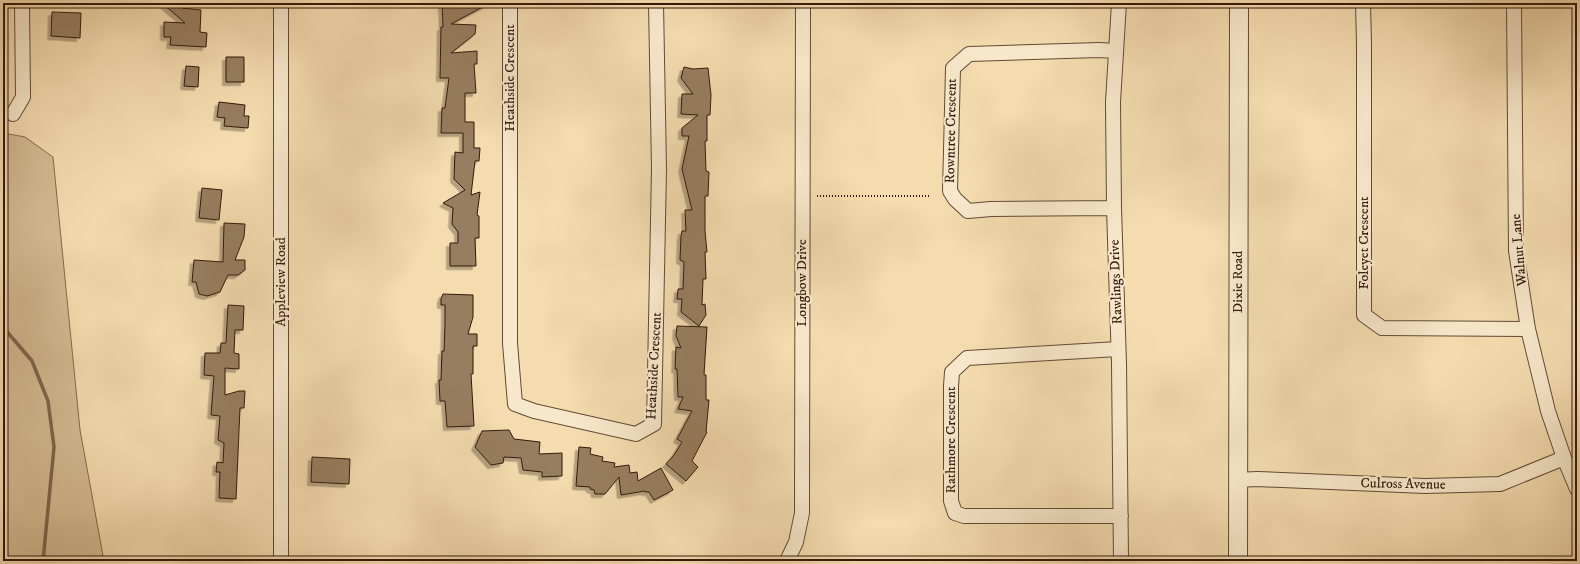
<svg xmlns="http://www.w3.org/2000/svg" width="1580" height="564" font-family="'IM FELL DW Pica',serif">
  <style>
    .green { fill: #d3bb93; stroke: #826a50 }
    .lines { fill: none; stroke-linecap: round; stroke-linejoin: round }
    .stream { stroke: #7f664d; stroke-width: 3.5 }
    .building { fill: #977e61; stroke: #32190c; filter: url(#shadow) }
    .minor-casing { stroke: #624a35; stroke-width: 16 }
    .tertiary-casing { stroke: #624a35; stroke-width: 20 }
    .path { stroke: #32190c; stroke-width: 2; stroke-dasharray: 1 2; stroke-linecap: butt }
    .minor { stroke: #f8e8cb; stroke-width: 14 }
    .tertiary { stroke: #f8e8cb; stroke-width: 18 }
    .labels { text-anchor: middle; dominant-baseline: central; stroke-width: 4; stroke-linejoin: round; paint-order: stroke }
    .street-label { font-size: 14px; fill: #32190c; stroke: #f8e8cb }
  </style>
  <defs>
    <filter id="shadow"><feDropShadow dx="-3.5" dy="3.5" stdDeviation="0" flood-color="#0004"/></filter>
  </defs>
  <rect width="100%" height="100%" fill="#f4dcaf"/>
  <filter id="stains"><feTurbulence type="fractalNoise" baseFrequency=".005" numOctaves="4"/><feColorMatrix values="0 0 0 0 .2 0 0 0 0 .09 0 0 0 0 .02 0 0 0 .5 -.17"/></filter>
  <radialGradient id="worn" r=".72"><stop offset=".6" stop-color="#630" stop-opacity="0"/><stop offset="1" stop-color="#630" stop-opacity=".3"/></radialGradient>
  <path class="green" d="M 3,133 L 25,137 L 53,157 L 80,430 L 104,561 L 3,561 Z"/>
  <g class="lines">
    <path class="stream" d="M 3,327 L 32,361 L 48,401 L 54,447 L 43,561"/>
  </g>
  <path class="building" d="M 162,3 L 182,3 L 182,8 L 201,10 L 200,32 L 207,33 L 206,47 L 170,45 L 171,37 L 164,37 L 164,22 L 185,23 Z
    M 442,3 L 490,3 L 451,24 L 476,25 L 475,34 L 451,53 L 477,51 L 477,64 L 474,64 L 476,93 L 465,93 L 465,122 L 474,122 L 474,148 L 480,148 L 479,161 L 475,161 L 471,195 L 480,192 L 477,215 L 479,216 L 479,238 L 475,238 L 476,266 L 450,266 L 450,243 L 458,243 L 458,232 L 452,224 L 453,208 L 443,203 L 465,190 L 454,179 L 455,152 L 463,153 L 463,133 L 441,133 L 442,108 L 445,108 L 449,78 L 440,78 L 441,27 L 443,27 Z
    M 52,12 L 81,13 L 80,38 L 51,36 Z
    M 226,57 L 244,57 L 244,82 L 226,82 Z
    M 186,66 L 199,67 L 198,87 L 184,86 Z
    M 684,67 L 693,69 L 708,68 L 711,95 L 710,115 L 707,115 L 707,141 L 705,141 L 706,171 L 709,172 L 708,196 L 705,196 L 705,231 L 707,252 L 705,252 L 706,279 L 703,279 L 702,305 L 705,304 L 706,315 L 699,326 L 681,312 L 682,299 L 677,299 L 678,289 L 683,289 L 684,262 L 680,260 L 681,236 L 682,231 L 686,231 L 685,210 L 692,210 L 682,169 L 689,136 L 682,136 L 682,128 L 698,115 L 681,114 L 682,94 L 693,94 L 681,78 Z
    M 219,102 L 245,105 L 244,116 L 249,116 L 248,128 L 224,126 L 225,118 L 217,117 Z
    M 202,188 L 222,190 L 219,220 L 199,218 Z
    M 224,223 L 245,224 L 244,237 L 235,260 L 245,260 L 245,270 L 238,275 L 228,275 L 220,292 L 207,296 L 199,294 L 196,282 L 192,282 L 194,260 L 223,262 Z
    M 443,294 L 473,295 L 473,317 L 468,334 L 477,334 L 477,346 L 473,346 L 473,374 L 471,374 L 474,426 L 447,427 L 445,401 L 440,401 L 439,380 L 441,380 L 442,351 L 444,351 L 445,324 L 445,305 L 441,305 L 441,299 Z
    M 228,305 L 244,306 L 243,330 L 235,330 L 234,353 L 239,354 L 239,369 L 225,368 L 225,395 L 239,391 L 245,391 L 244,408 L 240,408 L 236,499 L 219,498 L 220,472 L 216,472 L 217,462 L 223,463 L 224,443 L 218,440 L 220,416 L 211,415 L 214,376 L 204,375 L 205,353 L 220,353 L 221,343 L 226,343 Z
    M 677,326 L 707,327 L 704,375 L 706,375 L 706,400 L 709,400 L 706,432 L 707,432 L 692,461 L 698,467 L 686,481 L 666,464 L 674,455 L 682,442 L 677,439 L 692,411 L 678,409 L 683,397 L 678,397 L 677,369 L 675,369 L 676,347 L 681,348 L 676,336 Z
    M 509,430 L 514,439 L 540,442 L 539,454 L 562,453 L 562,476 L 542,477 L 542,472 L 523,470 L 521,458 L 504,457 L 503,463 L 491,465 L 475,447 L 482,431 Z
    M 579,447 L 591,448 L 590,454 L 603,457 L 602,461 L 615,463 L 614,467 L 629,465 L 630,473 L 637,472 L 638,481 L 661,468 L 673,490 L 654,500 L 649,492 L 645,492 L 645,491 L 621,495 L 619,477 L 605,494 L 595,494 L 594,490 L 590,489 L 590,487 L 576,486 Z
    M 312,457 L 350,459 L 349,484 L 311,482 Z"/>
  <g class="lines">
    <defs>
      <path id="minor" d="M 510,3 L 510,343 L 515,404 L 534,411 L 636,434 L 654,424 L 659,169 L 656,3
        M 1119,3 L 1113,102 L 1114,208 L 1119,364 L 1121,561
        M 1363,3 L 1364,43 L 1364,315 L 1382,328 L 1528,329
        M 1514,3 L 1516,251 L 1528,329 L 1548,411 L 1564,458 L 1577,489
        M 13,114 L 23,97 L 22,3
        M 1114,208 L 991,209 L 968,211 L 955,199 L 950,191 L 953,68 L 969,54 L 1099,50 L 1116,51
        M 1118,349 L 967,358 L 952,372 L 951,386 L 951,501 L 955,513 L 964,516 L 1121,516
        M 1237,480 L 1257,479 L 1425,486 L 1500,484 L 1564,458
        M 281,561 L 281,3
        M 787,561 L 796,542 L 802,513 L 803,3"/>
      <path id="tertiary" d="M 1238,561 L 1239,3"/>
    </defs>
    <use href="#minor" class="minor-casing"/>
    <use href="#tertiary" class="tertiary-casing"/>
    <path class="path" d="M 817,196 L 930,196"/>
    <use href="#minor" class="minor"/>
    <use href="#tertiary" class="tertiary"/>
  </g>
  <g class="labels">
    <g class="street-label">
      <text transform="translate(510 78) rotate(-90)">Heathside Crescent</text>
      <text transform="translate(951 131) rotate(-89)">Rowntree Crescent</text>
      <text transform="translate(1364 243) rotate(-90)">Foleyet Crescent</text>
      <text transform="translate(1519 250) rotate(-95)">Walnut Lane</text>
      <text transform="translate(281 282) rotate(-90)">Appleview Road</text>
      <text transform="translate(1116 282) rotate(-92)">Rawlings Drive</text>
      <text transform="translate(1238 282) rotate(-90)">Dixie Road</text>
      <text transform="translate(802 283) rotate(-90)">Longbow Drive</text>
      <text transform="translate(654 366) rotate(-87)">Heathside Crescent</text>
      <text transform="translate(951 440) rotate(-90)">Rathmore Crescent</text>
      <text transform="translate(1403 484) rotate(1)">Culross Avenue</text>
    </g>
  </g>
  <rect width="1580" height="564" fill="none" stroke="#f4dcaf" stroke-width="16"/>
  <rect x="4" y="4" width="1572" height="556" fill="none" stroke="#32190c" stroke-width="2"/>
  <rect x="8" y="8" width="1564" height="548" fill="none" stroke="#32190c"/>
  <rect width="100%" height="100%" filter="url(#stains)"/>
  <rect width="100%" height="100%" fill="url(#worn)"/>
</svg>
